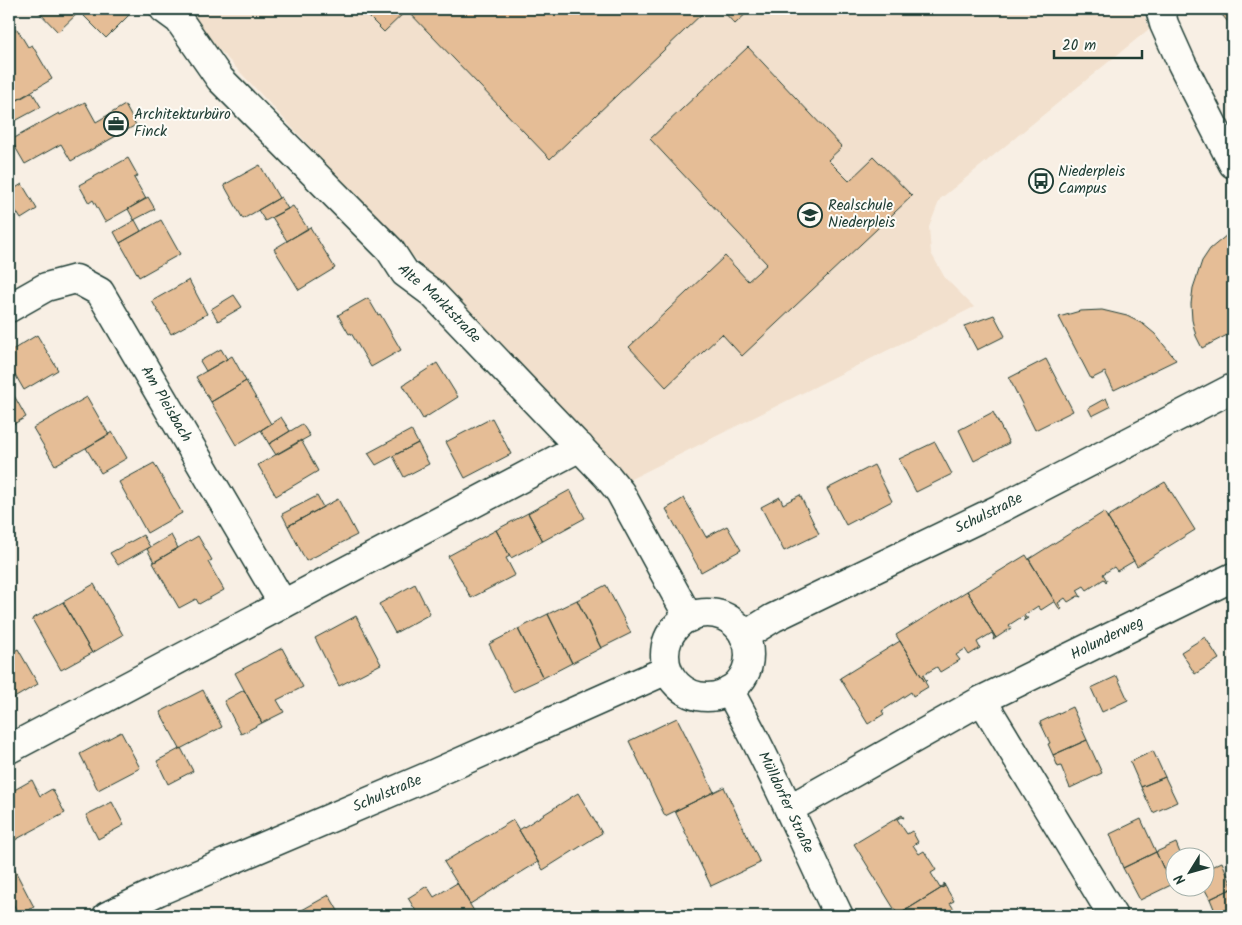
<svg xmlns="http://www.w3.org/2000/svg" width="1242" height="925" font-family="Kalam,sans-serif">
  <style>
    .built { fill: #f2e0cd }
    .building { fill: #e5bd96; stroke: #1f3d34 }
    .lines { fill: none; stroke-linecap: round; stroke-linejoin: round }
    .minor-casing { stroke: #1f3d34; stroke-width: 31 }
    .minor { stroke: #fdfcf7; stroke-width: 28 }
    .labels { text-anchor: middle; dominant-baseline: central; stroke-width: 4; stroke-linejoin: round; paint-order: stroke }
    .poi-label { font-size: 15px; fill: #1f3d34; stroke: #fdfcf7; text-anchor: start }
    .street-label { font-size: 15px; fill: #1f3d34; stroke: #fdfcf7 }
  </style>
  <rect width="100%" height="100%" fill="#f8efe4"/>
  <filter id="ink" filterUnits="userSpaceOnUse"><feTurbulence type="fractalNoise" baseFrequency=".02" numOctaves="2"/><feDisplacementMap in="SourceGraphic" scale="10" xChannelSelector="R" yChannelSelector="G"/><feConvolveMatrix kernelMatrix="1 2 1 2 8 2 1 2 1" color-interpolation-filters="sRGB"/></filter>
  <g filter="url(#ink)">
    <path class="built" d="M 181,9 L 1142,9 L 1149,29 L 940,199 L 929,227 L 931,253 L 945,278 L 974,307 L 629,480 L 587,442 Z"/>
    <path class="building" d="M 36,9 L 82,9 L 58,32 Z
      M 91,9 L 124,9 L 130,14 L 106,38 L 84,16 Z
      M 361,9 L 707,9 L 550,159 L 407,10 L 384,32 Z
      M 721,9 L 751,9 L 735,24 Z
      M 1217,9 L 1233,9 L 1233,28 Z
      M 17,29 L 28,47 L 32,45 L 52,79 L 17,100 L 9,86 L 9,34 Z
      M 748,47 L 842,147 L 828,160 L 849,181 L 874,157 L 912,196 L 742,356 L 722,334 L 666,387 L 629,347 L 725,256 L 748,281 L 767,264 L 650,139 Z
      M 32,92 L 41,107 L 15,121 L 9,111 L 9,105 Z
      M 85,102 L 96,122 L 125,105 L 136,125 L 71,161 L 61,144 L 25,164 L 11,140 L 59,113 L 60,115 Z
      M 128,158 L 138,176 L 134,178 L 146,199 L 105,222 L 93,200 L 89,203 L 79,185 Z
      M 260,165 L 279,198 L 243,219 L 224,185 Z
      M 22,184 L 37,209 L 21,219 L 9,200 L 9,192 Z
      M 148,197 L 155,209 L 134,220 L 128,209 Z
      M 281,197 L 288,209 L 265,221 L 258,210 Z
      M 293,206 L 308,229 L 287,241 L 272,217 Z
      M 135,220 L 141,231 L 120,243 L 114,232 Z
      M 161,220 L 180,254 L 139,277 L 120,243 Z
      M 310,227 L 335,268 L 299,290 L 274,249 Z
      M 1233,230 L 1233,332 L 1202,348 L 1196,336 L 1192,320 L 1191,304 L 1193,288 L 1202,261 L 1210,249 Z
      M 189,280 L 207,314 L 171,334 L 152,301 Z
      M 234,295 L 242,307 L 218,321 L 211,309 Z
      M 368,298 L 378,315 L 380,314 L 401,350 L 371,367 L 351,333 L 349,334 L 338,315 Z
      M 1102,310 L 1127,316 L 1143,324 L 1155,334 L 1176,360 L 1114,390 L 1105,372 L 1091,379 L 1059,317 L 1080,311 Z
      M 994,315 L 1005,336 L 977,350 L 964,326 Z
      M 37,335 L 58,370 L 24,390 L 9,364 L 9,352 Z
      M 221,349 L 227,359 L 206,371 L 200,361 Z
      M 232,356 L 246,381 L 211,402 L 196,377 Z
      M 1046,359 L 1073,411 L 1035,430 L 1009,378 Z
      M 437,363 L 458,397 L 423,419 L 403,385 Z
      M 246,381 L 271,424 L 236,445 L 211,402 Z
      M 12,392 L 26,417 L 12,425 L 9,419 L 9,394 Z
      M 87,397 L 109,435 L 55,465 L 33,428 Z
      M 1106,398 L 1110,407 L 1092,416 L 1088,408 Z
      M 993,412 L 1009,443 L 974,461 L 959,430 Z
      M 281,417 L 290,431 L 269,444 L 261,430 Z
      M 492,418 L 511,454 L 465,478 L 446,442 Z
      M 302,424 L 310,436 L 276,455 L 269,444 Z
      M 411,430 L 418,443 L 376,465 L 368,453 Z
      M 112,432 L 127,458 L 101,473 L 86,448 Z
      M 301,440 L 318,471 L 276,496 L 258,465 Z
      M 935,442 L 952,474 L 916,492 L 899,459 Z
      M 418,443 L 429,464 L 404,477 L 393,456 Z
      M 154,463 L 182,513 L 147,533 L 119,482 Z
      M 874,465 L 892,501 L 846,525 L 827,489 Z
      M 1165,482 L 1195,530 L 1137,566 L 1107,517 Z
      M 570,490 L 585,518 L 543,541 L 528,513 Z
      M 800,495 L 819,534 L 784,551 L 761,507 L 780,497 L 783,504 Z
      M 317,496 L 323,507 L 288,526 L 282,514 Z
      M 684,498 L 706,537 L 727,526 L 741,550 L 701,572 L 666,509 Z
      M 338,499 L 357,535 L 306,561 L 288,526 Z
      M 1104,512 L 1134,561 L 1117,571 L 1114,567 L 1103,574 L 1107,581 L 1106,582 L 1104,579 L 1087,590 L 1084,586 L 1077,590 L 1081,597 L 1078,596 L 1068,602 L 1065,598 L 1058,603 L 1062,609 L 1060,610 L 1029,559 Z
      M 528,513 L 543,541 L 511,558 L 496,530 Z
      M 496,530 L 510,556 L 506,558 L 515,575 L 471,598 L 448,556 Z
      M 143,535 L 150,547 L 118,565 L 110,553 Z
      M 171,535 L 178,548 L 154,562 L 147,549 Z
      M 198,536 L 212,560 L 208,562 L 224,590 L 199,604 L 196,599 L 179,608 L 153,563 Z
      M 1026,555 L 1055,601 L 1041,610 L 1038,606 L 1024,615 L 1026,618 L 1028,618 L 1023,621 L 1025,619 L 1023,616 L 1009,625 L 1011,628 L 996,638 L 967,591 Z
      M 94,584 L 123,635 L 92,653 L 63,602 Z
      M 415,584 L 430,614 L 395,633 L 379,604 Z
      M 606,585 L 631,633 L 601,648 L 577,600 Z
      M 967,591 L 996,638 L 993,640 L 994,637 L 992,633 L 977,642 L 980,648 L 969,655 L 965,649 L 956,655 L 960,660 L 940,672 L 937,667 L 923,675 L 926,680 L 927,680 L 925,682 L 896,635 Z
      M 577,600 L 601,648 L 572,663 L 548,614 Z
      M 63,602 L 92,653 L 61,670 L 32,619 Z
      M 548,614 L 572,663 L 543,678 L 518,629 Z
      M 356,616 L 381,664 L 339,686 L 315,638 Z
      M 518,629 L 543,678 L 513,692 L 489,644 Z
      M 1205,637 L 1219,659 L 1195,674 L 1181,652 Z
      M 900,641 L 928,687 L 913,696 L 911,692 L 882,711 L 884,714 L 868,724 L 840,678 Z
      M 282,648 L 303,687 L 277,700 L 284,712 L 262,723 L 235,673 Z
      M 18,649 L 38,684 L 9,701 L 9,654 Z
      M 1117,676 L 1128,700 L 1102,712 L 1091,688 Z
      M 203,690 L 222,727 L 180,749 L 160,712 Z
      M 244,690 L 262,723 L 241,734 L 224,701 Z
      M 1072,707 L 1087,740 L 1053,755 L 1048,744 L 1050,743 L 1040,722 Z
      M 677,718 L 714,792 L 665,816 L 629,741 Z
      M 121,732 L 140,768 L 98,790 L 80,754 Z
      M 1087,740 L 1102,773 L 1070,788 L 1061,766 L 1058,767 L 1053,755 Z
      M 181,748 L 193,771 L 168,784 L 157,761 Z
      M 1153,751 L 1165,777 L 1141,787 L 1130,762 Z
      M 1165,777 L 1177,802 L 1153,813 L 1141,787 Z
      M 32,780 L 40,796 L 52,789 L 65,813 L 15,840 L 9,829 L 9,793 Z
      M 724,787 L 760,863 L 711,886 L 675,811 Z
      M 578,793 L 602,833 L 543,870 L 519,830 Z
      M 112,802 L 124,825 L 98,839 L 86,815 Z
      M 902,815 L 904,818 L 901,817 L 897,819 L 907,834 L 912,831 L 918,842 L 913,845 L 919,854 L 924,851 L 936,870 L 931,873 L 940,888 L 944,885 L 944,883 L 945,886 L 898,915 L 854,844 Z
      M 1141,819 L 1156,852 L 1123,868 L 1110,834 Z
      M 513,820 L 538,862 L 470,904 L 444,862 Z
      M 1176,843 L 1182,858 L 1174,858 L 1174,884 L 1171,885 L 1156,852 Z
      M 1156,852 L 1171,885 L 1140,900 L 1123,868 Z
      M 9,859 L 34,907 L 19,915 L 9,896 Z
      M 1222,862 L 1233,888 L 1210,899 L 1204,888 L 1204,870 Z
      M 457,883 L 477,916 L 419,916 L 408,898 L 427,886 L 434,897 Z
      M 945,886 L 954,901 L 950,903 L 958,916 L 899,916 L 898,915 Z
      M 1233,888 L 1233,916 L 1217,916 L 1210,899 Z
      M 329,895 L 341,916 L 305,916 L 302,910 Z"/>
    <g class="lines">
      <defs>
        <g id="minor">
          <path id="s1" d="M 164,9 L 179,20 L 220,79 L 390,250 L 405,273 L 432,293 L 607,476 L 620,492 L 689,618"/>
          <path d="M 1160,9 L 1164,24 L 1182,64 L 1233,164"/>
          <path id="s2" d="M 9,308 L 46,287 L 76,279 L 100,292 L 283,604"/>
          <circle cx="707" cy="655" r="42"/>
          <path id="s3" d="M 744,636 L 773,618 L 1001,508 L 1233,388"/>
          <path id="s4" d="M 729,690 C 770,764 803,841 839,916"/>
          <path d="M 982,700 L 1113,916"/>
          <path d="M 9,749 L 580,447"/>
          <path id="s5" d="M 789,809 L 982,700 L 1233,577"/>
          <path id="s6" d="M 107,916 L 159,891 L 429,776 L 667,670"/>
        </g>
      </defs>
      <use href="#minor" class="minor-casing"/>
      <use href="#minor" class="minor"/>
    </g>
  </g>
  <defs>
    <symbol id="office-ring" viewBox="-11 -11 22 22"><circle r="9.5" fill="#fdfcf7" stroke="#1f3d34" stroke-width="1.5"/><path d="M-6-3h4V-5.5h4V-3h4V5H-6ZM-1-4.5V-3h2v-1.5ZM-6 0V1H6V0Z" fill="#1f3d34"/></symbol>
    <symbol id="bus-ring" viewBox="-11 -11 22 22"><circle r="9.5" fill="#fdfcf7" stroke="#1f3d34" stroke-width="1.5"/><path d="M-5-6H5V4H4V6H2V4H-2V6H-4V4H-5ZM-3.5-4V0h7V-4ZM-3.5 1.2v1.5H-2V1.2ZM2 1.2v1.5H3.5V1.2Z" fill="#1f3d34"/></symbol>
    <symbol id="school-ring" viewBox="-11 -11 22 22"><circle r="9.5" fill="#fdfcf7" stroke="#1f3d34" stroke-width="1.5"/><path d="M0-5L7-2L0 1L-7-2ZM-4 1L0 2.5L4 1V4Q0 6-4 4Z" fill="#1f3d34"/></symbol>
  </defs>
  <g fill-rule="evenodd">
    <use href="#office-ring" x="102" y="110" width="28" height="28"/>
    <use href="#bus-ring" x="1027" y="167" width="28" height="28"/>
    <use href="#school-ring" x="796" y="201" width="28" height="28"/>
  </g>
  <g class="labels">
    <g class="poi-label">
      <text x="134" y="115">Architekturbüro<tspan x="134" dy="17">Finck</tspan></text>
      <text x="1058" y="172">Niederpleis<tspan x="1058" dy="17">Campus</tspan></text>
      <text x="828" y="206">Realschule<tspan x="828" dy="17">Niederpleis</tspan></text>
    </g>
    <g class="street-label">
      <text stroke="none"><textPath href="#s1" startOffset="405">Alte Marktstraße</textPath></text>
      <text stroke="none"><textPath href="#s2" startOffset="231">Am Pleisbach</textPath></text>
      <text stroke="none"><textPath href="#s3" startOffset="274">Schulstraße</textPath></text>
      <text stroke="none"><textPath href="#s5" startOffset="361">Holunderweg</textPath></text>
      <text stroke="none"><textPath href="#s6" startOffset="306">Schulstraße</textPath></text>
      <text stroke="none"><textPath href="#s4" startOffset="126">Mülldorfer Straße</textPath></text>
    </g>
  </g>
  <rect width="1242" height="925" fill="none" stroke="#fdfcf7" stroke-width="30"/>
  <rect x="15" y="15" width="1212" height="895" fill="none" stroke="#1f3d34" stroke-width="2" filter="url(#ink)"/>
  <g transform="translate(1190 872) rotate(233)"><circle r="24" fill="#fdfcf7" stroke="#a4b0a9"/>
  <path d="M0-4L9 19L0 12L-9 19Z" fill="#1f3d34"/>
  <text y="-8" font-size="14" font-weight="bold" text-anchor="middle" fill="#1f3d34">N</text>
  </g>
  <path d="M1054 50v8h88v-8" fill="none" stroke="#1f3d34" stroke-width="2.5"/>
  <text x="1062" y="50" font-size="15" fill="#1f3d34" stroke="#fdfcf7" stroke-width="4" paint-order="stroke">20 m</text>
</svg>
